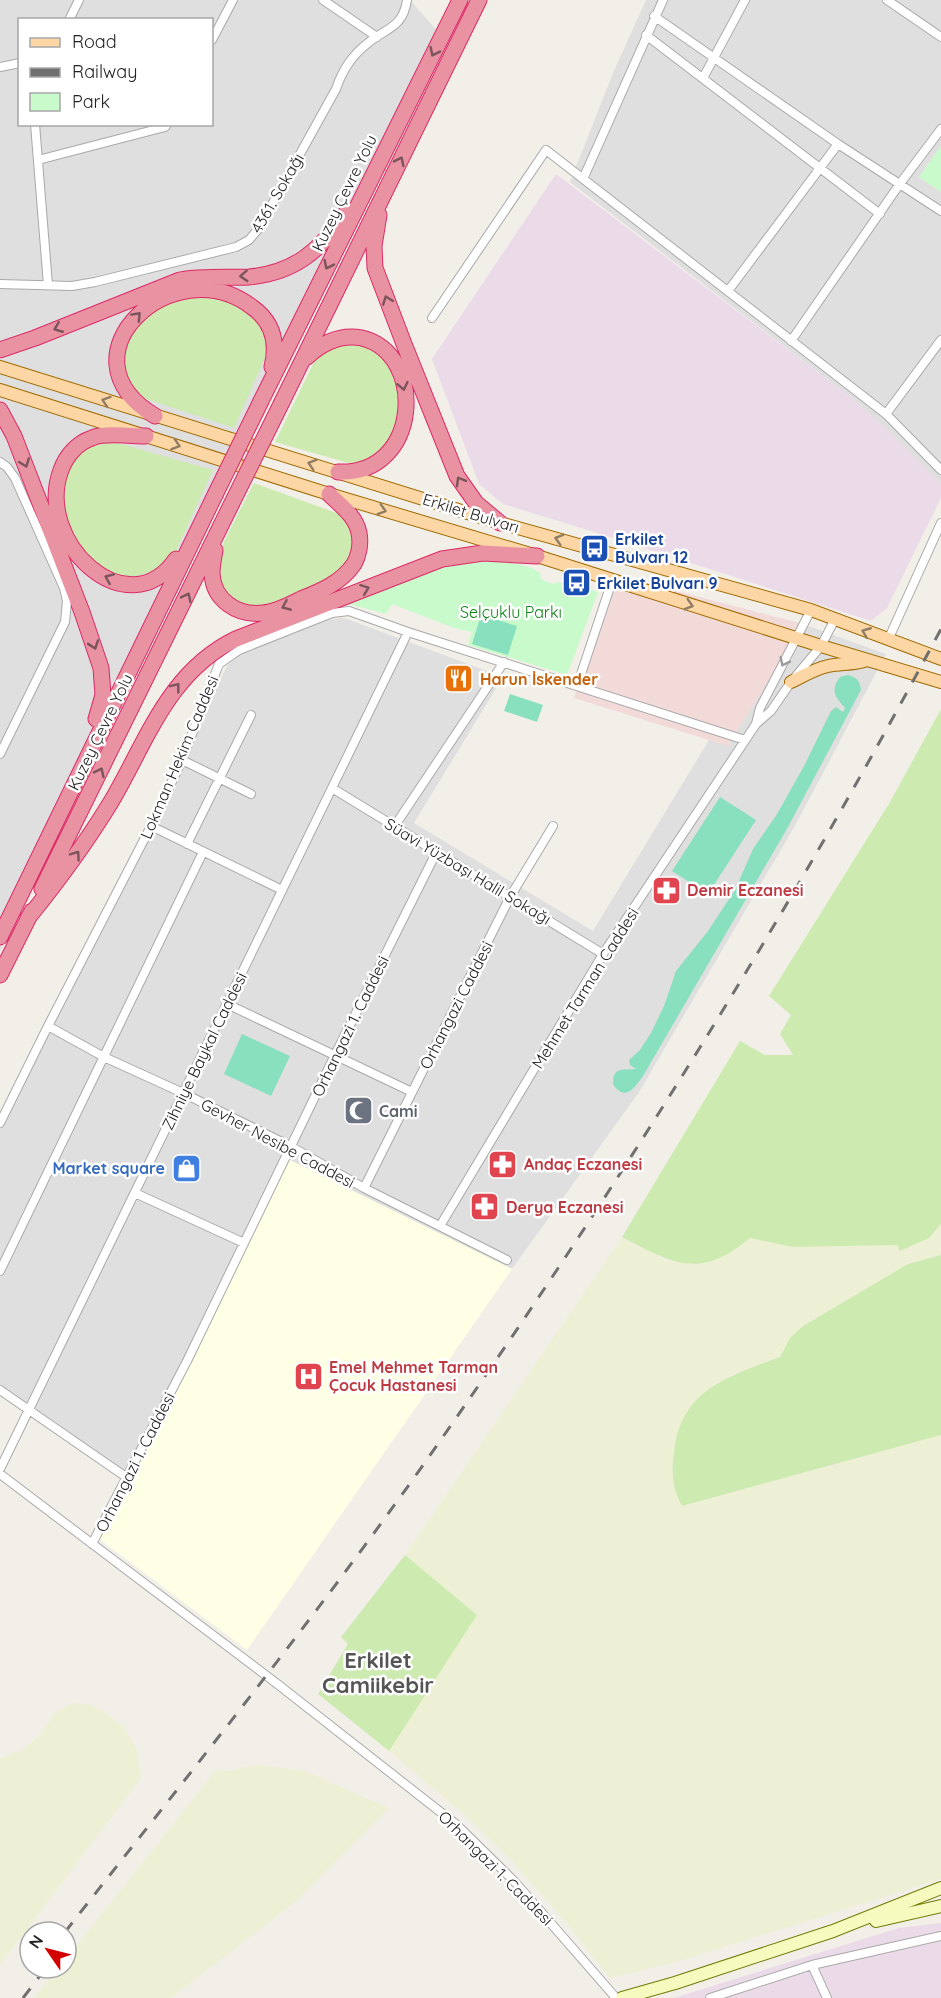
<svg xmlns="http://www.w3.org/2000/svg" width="941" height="1998" font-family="Quicksand,sans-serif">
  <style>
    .residential { fill: #e0dfdf; fill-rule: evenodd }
    .commercial { fill: #f2dad9 }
    .industrial { fill: #ebdbe8 }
    .education { fill: #ffffe5 }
    .farmland { fill: #eef0d5 }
    .grass { fill: #cdebb0 }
    .park { fill: #c8facc }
    .pitch { fill: #88e0be }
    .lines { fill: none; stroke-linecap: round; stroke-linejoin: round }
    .street-casing { stroke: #a9a9a9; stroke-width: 10 }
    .secondary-casing { stroke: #707d05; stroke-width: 14 }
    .primary-casing { stroke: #a06b00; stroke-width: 14 }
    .highway-casing { stroke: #dc2a67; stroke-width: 17 }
    .street { stroke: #fff; stroke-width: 8 }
    .secondary { stroke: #f7fabf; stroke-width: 12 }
    .primary { stroke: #fcd6a4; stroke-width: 12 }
    .highway { stroke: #e892a2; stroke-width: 15 }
    .rail { stroke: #707070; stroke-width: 3; stroke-dasharray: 12 12; stroke-linecap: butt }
    .highway-bridge-casing { stroke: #dc2a67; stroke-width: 17; stroke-linecap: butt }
    .highway-bridge { stroke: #e892a2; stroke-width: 15 }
    .oneway { stroke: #7b545c }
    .oneway2 { stroke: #8f7c63 }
    .oneway3 { stroke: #9c9c9c }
    .labels { text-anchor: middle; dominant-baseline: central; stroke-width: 5; stroke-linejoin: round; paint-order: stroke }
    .street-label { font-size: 16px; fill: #222; stroke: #fff }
    .transit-label { font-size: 16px; font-weight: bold; fill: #164399; stroke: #fff; text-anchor: start }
    .park-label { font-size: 16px; fill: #0c8416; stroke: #fff }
    .food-label { font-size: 16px; font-weight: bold; fill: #c56008; stroke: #fff; text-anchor: start }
    .health-label { font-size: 16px; font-weight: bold; fill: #be3a42; stroke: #fff; text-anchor: start }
    .worship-label { font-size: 16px; font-weight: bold; fill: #5b616d; stroke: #fff; text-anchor: start }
    .shop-label { font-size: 16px; font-weight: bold; fill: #366cbe; stroke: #fff; text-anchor: end }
    .district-label { font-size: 22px; font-weight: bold; fill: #555; stroke: #fff }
  </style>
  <rect width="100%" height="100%" fill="#f2efe9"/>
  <path class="residential" d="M 0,0 L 410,0 L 448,43 L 242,455 L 0,952 ZM 20,20 L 212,20 L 212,124 L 20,124 Z
    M 646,0 L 941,0 L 941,146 L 919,177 L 941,192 L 941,484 L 886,429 L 845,393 L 570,182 L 613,73 Z
    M 341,618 L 347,619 L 503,677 L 414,823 L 593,931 L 709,740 L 728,745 L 803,624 L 886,654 L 796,824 L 639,1092 L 512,1269 L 286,1158 L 126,1482 L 0,1390 L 0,1124 L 155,816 L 227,666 L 237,656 L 324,620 Z"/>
  <path class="commercial" d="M 615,575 L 803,624 L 728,746 L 574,698 Z"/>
  <path class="industrial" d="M 556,174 L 845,393 L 886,429 L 941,484 L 941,498 L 887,608 L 871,621 L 594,532 L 503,504 L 479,484 L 432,359 Z
    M 941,1923 L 941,1998 L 674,1998 L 899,1928 Z"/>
  <path class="education" d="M 286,1158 L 512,1269 L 247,1650 L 98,1538 Z"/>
  <path class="farmland" d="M 941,1224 L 941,1255 L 908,1264 L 803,1326 L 796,1332 L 783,1350 L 780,1357 L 736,1373 L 716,1383 L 680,1426 L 674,1445 L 672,1472 L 675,1490 L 683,1506 L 941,1435 L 941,1879 L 683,1960 L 610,1978 L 563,1919 L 514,1863 L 464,1814 L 389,1751 L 477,1615 L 405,1555 L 622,1237 L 665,1260 L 692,1264 L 719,1258 L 736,1249 L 750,1238 L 793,1247 L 898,1245 L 900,1250 L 929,1238 Z
    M 76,1703 L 88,1704 L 102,1710 L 124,1727 L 137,1750 L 141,1778 L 0,1965 L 0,1758 L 24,1749 L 36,1739 L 56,1712 L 69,1705 Z
    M 261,1765 L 305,1771 L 389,1808 L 295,1902 L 171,1998 L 34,1998 L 58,1968 L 66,1968 L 66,1959 L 216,1770 L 231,1771 L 247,1766 Z"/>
  <path class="grass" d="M 208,294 L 246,308 L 265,330 L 268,351 L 234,428 L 143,398 L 122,376 L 124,341 L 156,305 Z
    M 346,342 L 373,348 L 392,368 L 400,394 L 397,428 L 377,457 L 352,464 L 275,442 L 316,358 L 321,353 Z
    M 114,442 L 213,470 L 175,553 L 161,569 L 127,579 L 99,568 L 67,531 L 62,483 L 75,456 L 94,443 Z
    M 254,483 L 342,515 L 346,519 L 355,539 L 348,565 L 315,590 L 260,608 L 230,600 L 215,571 L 224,541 Z
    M 941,709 L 941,1224 L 929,1238 L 900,1251 L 897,1245 L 793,1247 L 750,1238 C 700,1280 673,1264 622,1237 L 740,1041 L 765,1055 L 793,1055 L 780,1034 L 791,1015 L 769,996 L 890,802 Z
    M 941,1255 L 941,1435 L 682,1506 C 672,1488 671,1472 674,1452 C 681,1389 729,1376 780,1357 L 790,1338 L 803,1326 L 908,1264 Z
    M 405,1555 L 477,1615 L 389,1751 L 318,1694 L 348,1644 L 341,1637 Z"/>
  <path class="park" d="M 941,146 L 941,192 L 919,177 Z
    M 462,559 C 484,561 523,560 540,573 L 541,579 L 552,584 L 559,582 C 572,589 571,594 588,588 L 598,592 L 567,675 L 468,645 L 472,632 L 454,628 L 392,604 L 386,614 L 349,604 L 447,562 Z"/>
  <path class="pitch" d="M 481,615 L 517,626 L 508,655 L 472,644 Z
    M 847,675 C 856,677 860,680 861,690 L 788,827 L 643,1076 C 635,1087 625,1103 613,1084 C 613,1065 624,1071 636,1069 L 630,1065 L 629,1060 L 640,1050 L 651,1033 L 664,1006 L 676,971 L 708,931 L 735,890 L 753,849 L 777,814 L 804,766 L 831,711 L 836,707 L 843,712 L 845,708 C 835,697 830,690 840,677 Z
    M 510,694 L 543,705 L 537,722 L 504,711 Z
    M 720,797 L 756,820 L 708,894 L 672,871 Z
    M 242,1034 L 290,1056 L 271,1096 L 224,1074 Z"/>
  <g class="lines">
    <defs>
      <path id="street" d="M 323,0 L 377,37
        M 887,0 L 941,37
        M 654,16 L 838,144 L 941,211
        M 69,20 L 79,0
        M 646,35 L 880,214
        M 212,40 L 233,0
        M 0,67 L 20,63
        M 703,78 L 745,0
        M 35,124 L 48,285
        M 38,160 L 165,127 L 167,124
        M 583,179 L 663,0
        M 0,284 L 72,286 L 95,282 L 236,247 L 249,240 L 259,228 L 336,89 C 342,71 352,55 368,43 C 386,28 403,28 407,0
        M 728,291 L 838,144
        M 432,318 L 546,150 L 886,414 L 941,470
        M 791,341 L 899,185 L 941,129
        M 886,414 L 941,340
        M 0,462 L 7,467 L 15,478 L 64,588 L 67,601 L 65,622 L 0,754
        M 888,640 L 941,523
        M 577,686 L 612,581
        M 756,724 L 760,708 L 811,610
        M 182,760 L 251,794
        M 332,788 L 603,954
        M 151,826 L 282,890
        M 394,827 L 504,662
        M 187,844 L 251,715
        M 227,1004 L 412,1092
        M 48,1026 L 104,1057 L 183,1093 L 292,1147 L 364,1188 L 507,1260
        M 0,1123 L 48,1026 L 151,826 L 182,760 L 219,664 L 239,650 L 332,613 L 349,611 L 408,632 L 745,740
        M 364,1188 L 510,897 L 553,826
        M 135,1193 L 244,1243
        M 440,1226 L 603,954 L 756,724 L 771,711 L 791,682 L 821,646 L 835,619
        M 0,1271 L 203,852
        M 0,1390 L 126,1477
        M 0,1469 L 408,632
        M 0,1474 L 280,1686 L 457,1825 L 514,1881 L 616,1998
        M 92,1544 L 188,1359 L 335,1055 L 437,851
        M 812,1965 L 827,1998
        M 710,1998 L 812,1965 L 941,1936"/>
      <path id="secondary" d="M 876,1921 L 941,1906
        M 622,1998 L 675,1983 L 833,1931 L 941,1888"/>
      <path id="primary" d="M 0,367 L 500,523 L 811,610 L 941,659
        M 0,390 L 329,494 L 537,556 L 821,646 L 941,682
        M 791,682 C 803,676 815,669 828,666 C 842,663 852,665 867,660"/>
      <path id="highway" d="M 379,215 L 374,246 L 375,268 L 404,344 L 457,476 L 476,503 L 500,523
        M 0,350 L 35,338 L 180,280 C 203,276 225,278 249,277 C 294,273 320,251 345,214
        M 307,357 C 322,343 341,334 362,338 C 427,354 421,476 338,472
        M 261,401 L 460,0
        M 282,402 L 479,0
        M 0,410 L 14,436 L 82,612 L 101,668 L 103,695 L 96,719
        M 155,416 C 55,356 174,247 252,307 C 273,322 278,343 272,367
        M 146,436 C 132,436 104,432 92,438 C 77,443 66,456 61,470 C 34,542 128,629 176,559
        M 215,550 C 214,557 212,565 212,573 C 213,600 237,616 263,613 C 276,612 289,605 301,599 C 321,591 341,583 354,564 C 359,555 361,543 359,533 C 356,516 340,505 329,494
        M 42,889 L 231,505
        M 28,918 C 58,881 86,843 111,802 C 147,741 168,672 236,639 L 442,559 L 483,553 L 537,556
        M 0,937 L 215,495
        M 0,975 L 32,911"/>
    </defs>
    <use href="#street" class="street-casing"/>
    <use href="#secondary" class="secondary-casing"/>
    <use href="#primary" class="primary-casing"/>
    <use href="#highway" class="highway-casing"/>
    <use href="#street" class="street"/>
    <use href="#secondary" class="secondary"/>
    <use href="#primary" class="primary"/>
    <use href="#highway" class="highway"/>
    <path class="rail" d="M 65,1932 C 185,1779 308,1627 421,1468 C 611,1199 786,920 941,629
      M 23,1998 L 46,1968"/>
    <defs>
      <path id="highway-bridge" d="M 215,495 L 261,401
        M 231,505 L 282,402"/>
    </defs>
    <use href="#highway-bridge" class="highway-bridge-casing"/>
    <use href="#highway-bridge" class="highway-bridge"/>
  </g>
  <defs><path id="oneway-chevron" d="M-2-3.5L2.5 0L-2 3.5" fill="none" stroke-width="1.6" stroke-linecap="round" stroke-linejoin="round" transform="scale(1.5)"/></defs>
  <g class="oneway">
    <use href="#oneway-chevron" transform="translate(434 52) rotate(116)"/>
    <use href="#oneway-chevron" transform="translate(400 161) rotate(-64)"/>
    <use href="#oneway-chevron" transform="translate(328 265) rotate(116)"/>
    <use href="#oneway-chevron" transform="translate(244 276) rotate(177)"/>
    <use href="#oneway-chevron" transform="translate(387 300) rotate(-111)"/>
    <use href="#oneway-chevron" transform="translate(137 316) rotate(-47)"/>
    <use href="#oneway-chevron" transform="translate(58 328) rotate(158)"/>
    <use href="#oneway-chevron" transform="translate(403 386) rotate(78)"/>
    <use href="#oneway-chevron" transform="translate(25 463) rotate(69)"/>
    <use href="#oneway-chevron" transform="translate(460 481) rotate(-120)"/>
    <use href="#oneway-chevron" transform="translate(109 578) rotate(-157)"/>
    <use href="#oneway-chevron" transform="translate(365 589) rotate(-21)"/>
    <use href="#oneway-chevron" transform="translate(187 597) rotate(-64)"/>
    <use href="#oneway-chevron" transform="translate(286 606) rotate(157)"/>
    <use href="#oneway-chevron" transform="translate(94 645) rotate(71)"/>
    <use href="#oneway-chevron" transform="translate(176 687) rotate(-52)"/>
    <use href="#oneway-chevron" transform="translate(100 772) rotate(-64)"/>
    <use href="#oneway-chevron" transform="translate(76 855) rotate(-55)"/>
  </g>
  <g class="oneway2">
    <use href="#oneway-chevron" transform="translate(106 401) rotate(-162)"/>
    <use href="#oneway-chevron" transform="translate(176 445) rotate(18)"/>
    <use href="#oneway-chevron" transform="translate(312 464) rotate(-163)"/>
    <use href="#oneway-chevron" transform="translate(382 510) rotate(17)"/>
    <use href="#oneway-chevron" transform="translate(559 539) rotate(-164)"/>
    <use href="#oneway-chevron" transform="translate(689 605) rotate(17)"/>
    <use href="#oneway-chevron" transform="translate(866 632) rotate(-158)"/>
  </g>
  <use class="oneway3" href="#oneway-chevron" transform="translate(784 662) rotate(117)"/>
  <defs>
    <symbol id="bus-square" viewBox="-11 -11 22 22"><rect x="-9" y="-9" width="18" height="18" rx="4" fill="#1a4fb4" stroke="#fff"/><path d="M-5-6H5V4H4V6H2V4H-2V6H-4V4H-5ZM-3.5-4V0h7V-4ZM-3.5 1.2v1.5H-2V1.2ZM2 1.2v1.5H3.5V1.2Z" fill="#fff"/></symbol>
    <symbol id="restaurant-square" viewBox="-11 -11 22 22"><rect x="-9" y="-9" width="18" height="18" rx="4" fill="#e8710a" stroke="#fff"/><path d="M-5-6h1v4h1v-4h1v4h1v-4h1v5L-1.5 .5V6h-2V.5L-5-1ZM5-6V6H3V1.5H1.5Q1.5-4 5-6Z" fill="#fff"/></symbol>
    <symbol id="pharmacy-square" viewBox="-11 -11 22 22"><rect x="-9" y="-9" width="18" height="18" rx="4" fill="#e0444e" stroke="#fff"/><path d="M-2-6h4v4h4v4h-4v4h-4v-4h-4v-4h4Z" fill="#fff"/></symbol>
    <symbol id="mosque-square" viewBox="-11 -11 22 22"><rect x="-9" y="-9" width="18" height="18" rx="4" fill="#6b7280" stroke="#fff"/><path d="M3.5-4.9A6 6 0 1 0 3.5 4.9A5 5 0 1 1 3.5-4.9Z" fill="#fff"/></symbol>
    <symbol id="shop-square" viewBox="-11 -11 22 22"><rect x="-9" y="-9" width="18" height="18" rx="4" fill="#3f7fe0" stroke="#fff"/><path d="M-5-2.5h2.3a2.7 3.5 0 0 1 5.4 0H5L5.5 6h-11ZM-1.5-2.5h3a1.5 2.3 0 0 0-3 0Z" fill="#fff"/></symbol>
    <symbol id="hospital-square" viewBox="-11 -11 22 22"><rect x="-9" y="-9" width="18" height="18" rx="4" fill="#e0444e" stroke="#fff"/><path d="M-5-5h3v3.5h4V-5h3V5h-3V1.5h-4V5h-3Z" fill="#fff"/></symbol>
  </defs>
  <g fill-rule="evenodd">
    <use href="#bus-square" x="578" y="532" width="33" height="33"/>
    <use href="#bus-square" x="560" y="566" width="33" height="33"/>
    <use href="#restaurant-square" x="442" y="662" width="33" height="33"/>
    <use href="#pharmacy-square" x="650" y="874" width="33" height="33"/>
    <use href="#mosque-square" x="342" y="1094" width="33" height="33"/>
    <use href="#pharmacy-square" x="486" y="1148" width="33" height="33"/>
    <use href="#shop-square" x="170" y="1152" width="33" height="33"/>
    <use href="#pharmacy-square" x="468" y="1190" width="33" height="33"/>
    <use href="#hospital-square" x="292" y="1360" width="33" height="33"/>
  </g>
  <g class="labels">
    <g class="street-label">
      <text transform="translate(277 193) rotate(-60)">4361. Sokağı</text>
      <text transform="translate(344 193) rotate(-64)">Kuzey Çevre Yolu</text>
      <text transform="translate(471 513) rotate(17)">Erkilet Bulvarı</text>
      <text transform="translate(100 732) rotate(-64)">Kuzey Çevre Yolu</text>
      <text transform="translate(179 757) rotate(-67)">Lokman Hekim Caddesi</text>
      <text transform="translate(468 871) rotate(31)">Süavi Yüzbaşı Halil Sokağı</text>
      <text transform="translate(585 988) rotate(-58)">Mehmet Tarman Caddesi</text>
      <text transform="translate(456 1005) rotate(-63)">Orhangazi Caddesi</text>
      <text transform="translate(350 1026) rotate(-64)">Orhangazi 1. Caddesi</text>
      <text transform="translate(204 1051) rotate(-64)">Zihniye Baykal Caddesi</text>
      <text transform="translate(278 1143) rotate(28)">Gevher Nesibe Caddesi</text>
      <text transform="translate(135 1462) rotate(-63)">Orhangazi 1. Caddesi</text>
      <text transform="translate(496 1868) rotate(45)">Orhangazi 1. Caddesi</text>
    </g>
    <g class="transit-label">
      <text x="615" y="539">Erkilet<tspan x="615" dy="18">Bulvarı 12</tspan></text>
      <text x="597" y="583">Erkilet Bulvarı 9</text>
    </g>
    <g class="park-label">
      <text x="511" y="612">Selçuklu Parkı</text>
    </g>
    <g class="food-label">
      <text x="480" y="679">Harun İskender</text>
    </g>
    <g class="health-label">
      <text x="687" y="890">Demir Eczanesi</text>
      <text x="524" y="1164">Andaç Eczanesi</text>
      <text x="506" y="1207">Derya Eczanesi</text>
      <text x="329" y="1367">Emel Mehmet Tarman<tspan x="329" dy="18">Çocuk Hastanesi</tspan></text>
    </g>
    <g class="worship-label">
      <text x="379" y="1111">Cami</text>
    </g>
    <g class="shop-label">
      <text x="165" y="1168">Market square</text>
    </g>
    <g class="district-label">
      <text x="378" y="1660">Erkilet<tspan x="378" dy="25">Camiikebir</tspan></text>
    </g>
  </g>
  <rect x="18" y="18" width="195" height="108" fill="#ffffff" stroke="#a7a7a7" stroke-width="1.5"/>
  <rect x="30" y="38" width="30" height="9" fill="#fcd6a4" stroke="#a7a7a7" stroke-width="1.5"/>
  <text x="72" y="48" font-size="18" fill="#222222">Road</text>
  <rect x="30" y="68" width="30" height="9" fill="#707070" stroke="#a7a7a7" stroke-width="1.5"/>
  <text x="72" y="78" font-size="18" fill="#222222">Railway</text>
  <rect x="30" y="93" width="30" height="18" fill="#c8facc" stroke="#a7a7a7" stroke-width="1.5"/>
  <text x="72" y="108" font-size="18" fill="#222222">Park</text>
  <g transform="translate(48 1950) rotate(305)"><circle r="28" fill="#ffffff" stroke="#a7a7a7" stroke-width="1.5"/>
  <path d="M0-4.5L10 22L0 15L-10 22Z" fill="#d40000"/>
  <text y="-9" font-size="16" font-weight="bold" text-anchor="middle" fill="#222222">N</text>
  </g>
</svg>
